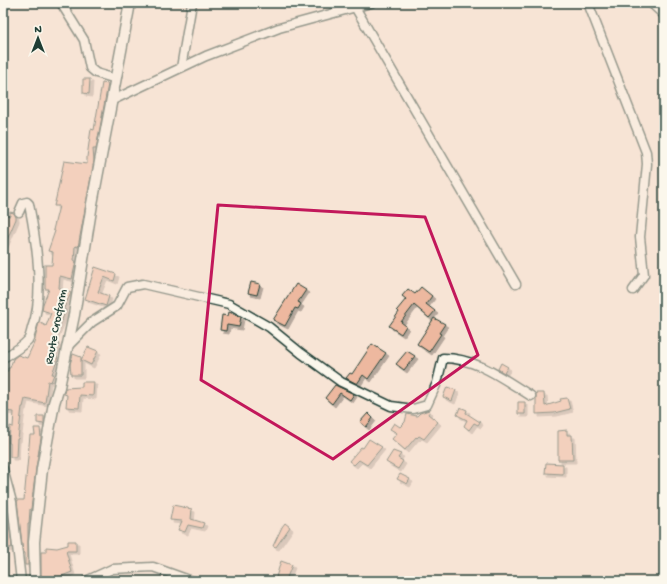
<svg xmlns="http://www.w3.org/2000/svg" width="667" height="584" font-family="'Gochi Hand',sans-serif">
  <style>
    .building { fill: #edb89f; stroke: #1f3d34; filter: url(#shadow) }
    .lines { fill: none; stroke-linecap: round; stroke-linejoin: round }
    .minor-casing { stroke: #1f3d34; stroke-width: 11 }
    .tertiary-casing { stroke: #1f3d34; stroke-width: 13 }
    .minor { stroke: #fbf7ec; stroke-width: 8 }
    .tertiary { stroke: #fbf7ec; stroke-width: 10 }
    .marked { fill: none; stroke: #c2185b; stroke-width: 3; stroke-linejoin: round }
    .labels { text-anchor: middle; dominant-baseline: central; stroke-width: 4; stroke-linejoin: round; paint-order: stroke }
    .street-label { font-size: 12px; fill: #1f3d34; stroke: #fbf7ec }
  </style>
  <defs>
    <filter id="shadow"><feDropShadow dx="3" dy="3" stdDeviation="0" flood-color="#0004"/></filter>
  </defs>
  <rect width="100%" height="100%" fill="#f7e4d5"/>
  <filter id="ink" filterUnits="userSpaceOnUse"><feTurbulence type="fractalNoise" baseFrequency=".025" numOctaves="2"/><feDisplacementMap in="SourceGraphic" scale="8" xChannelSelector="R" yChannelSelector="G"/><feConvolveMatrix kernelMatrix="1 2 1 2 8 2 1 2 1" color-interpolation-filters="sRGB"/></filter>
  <g filter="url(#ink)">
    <path class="building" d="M 83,79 L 90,79 L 89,94 L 83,93 Z
      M 102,83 L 108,84 L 96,149 L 93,149 L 94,161 L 78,247 L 75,246 L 74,261 L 76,261 L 72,279 L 60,276 L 59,288 L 71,293 L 63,310 L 66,310 L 53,341 L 59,344 L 53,356 L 58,357 L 52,374 L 54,374 L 51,382 L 48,381 L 45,403 L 25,399 L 23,407 L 22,407 L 18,439 L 17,439 L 16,457 L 10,457 L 10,443 L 9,443 L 10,426 L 13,427 L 14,412 L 3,411 L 4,371 L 8,371 L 8,368 L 10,368 L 13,359 L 18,355 L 27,358 L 34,343 L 39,322 L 46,326 L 51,313 L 42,310 L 43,304 L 49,289 L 45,289 L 45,265 L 52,265 L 53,252 L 48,251 L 55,231 L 53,230 L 59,206 L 54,206 L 56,198 L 64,161 L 87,164 L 87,157 L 91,129 L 94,130 Z
      M 10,212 L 14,213 L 16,217 L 16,219 L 3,249 L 3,214 L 10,216 Z
      M 95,267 L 116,274 L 114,281 L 104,277 L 98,292 L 109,296 L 106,306 L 85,299 Z
      M 251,282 L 260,284 L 257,295 L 248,293 Z
      M 296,284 L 306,290 L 298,302 L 301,304 L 298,309 L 295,308 L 285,326 L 273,320 Z
      M 421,287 L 432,296 L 426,304 L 435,311 L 429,318 L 414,305 L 401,322 L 406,326 L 401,334 L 389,326 L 399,312 L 397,310 L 406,299 L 402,296 L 408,289 L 415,294 Z
      M 229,312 L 241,317 L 239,327 L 227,325 L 226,331 L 220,330 L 222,315 L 228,316 Z
      M 434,318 L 445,324 L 439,333 L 441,334 L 429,352 L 417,344 Z
      M 372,344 L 386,353 L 368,379 L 363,375 L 357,384 L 346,378 L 350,373 L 352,374 Z
      M 88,347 L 98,351 L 91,365 L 81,360 L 81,375 L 71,375 L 70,364 L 73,354 L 81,357 L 81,360 Z
      M 407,351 L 415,356 L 404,370 L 396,364 Z
      M 501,363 L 508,367 L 504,373 L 498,369 Z
      M 82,382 L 94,382 L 93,396 L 80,395 L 79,408 L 66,407 L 67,395 L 64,394 L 65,388 L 82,387 Z
      M 335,385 L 354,394 L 350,400 L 340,393 L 332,404 L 325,398 Z
      M 447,387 L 456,390 L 452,401 L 443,397 Z
      M 536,393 L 544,393 L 545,406 L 561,401 L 560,399 L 567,398 L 570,409 L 554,413 L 536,414 Z
      M 518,402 L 525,402 L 525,414 L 518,414 Z
      M 460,407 L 467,410 L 466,413 L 480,422 L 478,425 L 474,423 L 469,430 L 464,426 L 467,420 L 457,415 Z
      M 429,410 L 430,411 L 428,414 L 438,422 L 424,439 L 419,436 L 417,438 L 416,437 L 405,450 L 392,439 L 397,433 L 390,429 L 394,423 L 400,427 L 405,422 L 407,414 L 417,416 L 420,413 Z
      M 368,413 L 373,418 L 366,427 L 360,422 Z
      M 37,416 L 44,416 L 44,424 L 37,423 Z
      M 34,428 L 40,428 L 41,438 L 36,468 L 31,509 L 30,509 L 29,524 L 28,524 L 28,565 L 25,565 L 25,553 L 23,553 L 17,500 L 24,500 L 30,435 L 35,435 Z
      M 567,430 L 567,435 L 572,435 L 573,460 L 558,460 L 558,431 Z
      M 369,439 L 382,447 L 367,465 L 359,460 L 354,465 L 349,461 L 361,447 L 363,448 Z
      M 393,451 L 401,454 L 398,458 L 403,461 L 398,469 L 386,462 Z
      M 546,463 L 563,464 L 563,474 L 545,473 Z
      M 400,474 L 410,479 L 407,484 L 397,479 Z
      M 173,505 L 192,509 L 191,519 L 204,523 L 202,528 L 188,525 L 185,532 L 178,530 L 182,521 L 170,520 Z
      M 3,508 L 7,508 L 12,547 L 7,549 L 3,539 Z
      M 285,523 L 290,527 L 276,547 L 273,546 L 282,527 Z
      M 68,541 L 76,541 L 76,551 L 66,551 L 72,572 L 49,581 L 41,581 L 41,552 L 46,552 L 46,547 L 57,548 L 68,545 Z
      M 281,561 L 292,565 L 286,580 L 276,577 Z"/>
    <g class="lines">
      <defs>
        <path id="minor" d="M 61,3 L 84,40 L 90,68 L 96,73 L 116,79
          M 588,3 L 646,152 L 647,164 L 640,237 L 644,275 L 633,290
          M 651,3 L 664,15
          M 355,7 L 516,284
          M 181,68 L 192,3
          M 113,100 L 206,56 L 279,28 L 371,3
          M 68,346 L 92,322 L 117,306 L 127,287 L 143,284 L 229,304 L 269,327 L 301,353 L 341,382 L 391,406 L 413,409 L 427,405 L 437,383 L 443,358 C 477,358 503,379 531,396
          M 3,358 C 12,353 21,348 28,340 C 30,337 31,332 32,328 C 45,294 36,240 29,204 L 27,202 L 23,203 L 19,212
          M 3,469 L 12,502 L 21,581
          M 86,581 L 112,569 L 153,567 L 192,581"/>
        <path id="tertiary" d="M 35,581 L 34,542 L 42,469 L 54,403 L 59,387 L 74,315 L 92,204 L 130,3"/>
      </defs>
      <use href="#minor" class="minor-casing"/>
      <use href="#tertiary" class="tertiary-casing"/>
      <use href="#minor" class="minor"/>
      <use href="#tertiary" class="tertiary"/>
    </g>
  </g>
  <path d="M0 0H667V584H0ZM 218,205 L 425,217 L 478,355 L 333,459 L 201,380 Z" fill="#f7e4d5" fill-opacity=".55" fill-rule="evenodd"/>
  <path class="marked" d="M 218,205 L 425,217 L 478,355 L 333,459 L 201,380 Z"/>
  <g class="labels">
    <g class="street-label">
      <text transform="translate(57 327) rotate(-79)">Route Crocfarm</text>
    </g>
  </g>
  <rect width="667" height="584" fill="none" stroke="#fbf7ec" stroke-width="16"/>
  <rect x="8" y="8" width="651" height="568" fill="none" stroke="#1f3d34" stroke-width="1.5" filter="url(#ink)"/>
  <g transform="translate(38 38)" stroke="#fbf7ec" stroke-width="3" paint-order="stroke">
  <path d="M0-3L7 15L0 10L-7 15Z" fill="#1f3d34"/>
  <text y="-6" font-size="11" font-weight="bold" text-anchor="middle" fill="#1f3d34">N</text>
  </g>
</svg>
